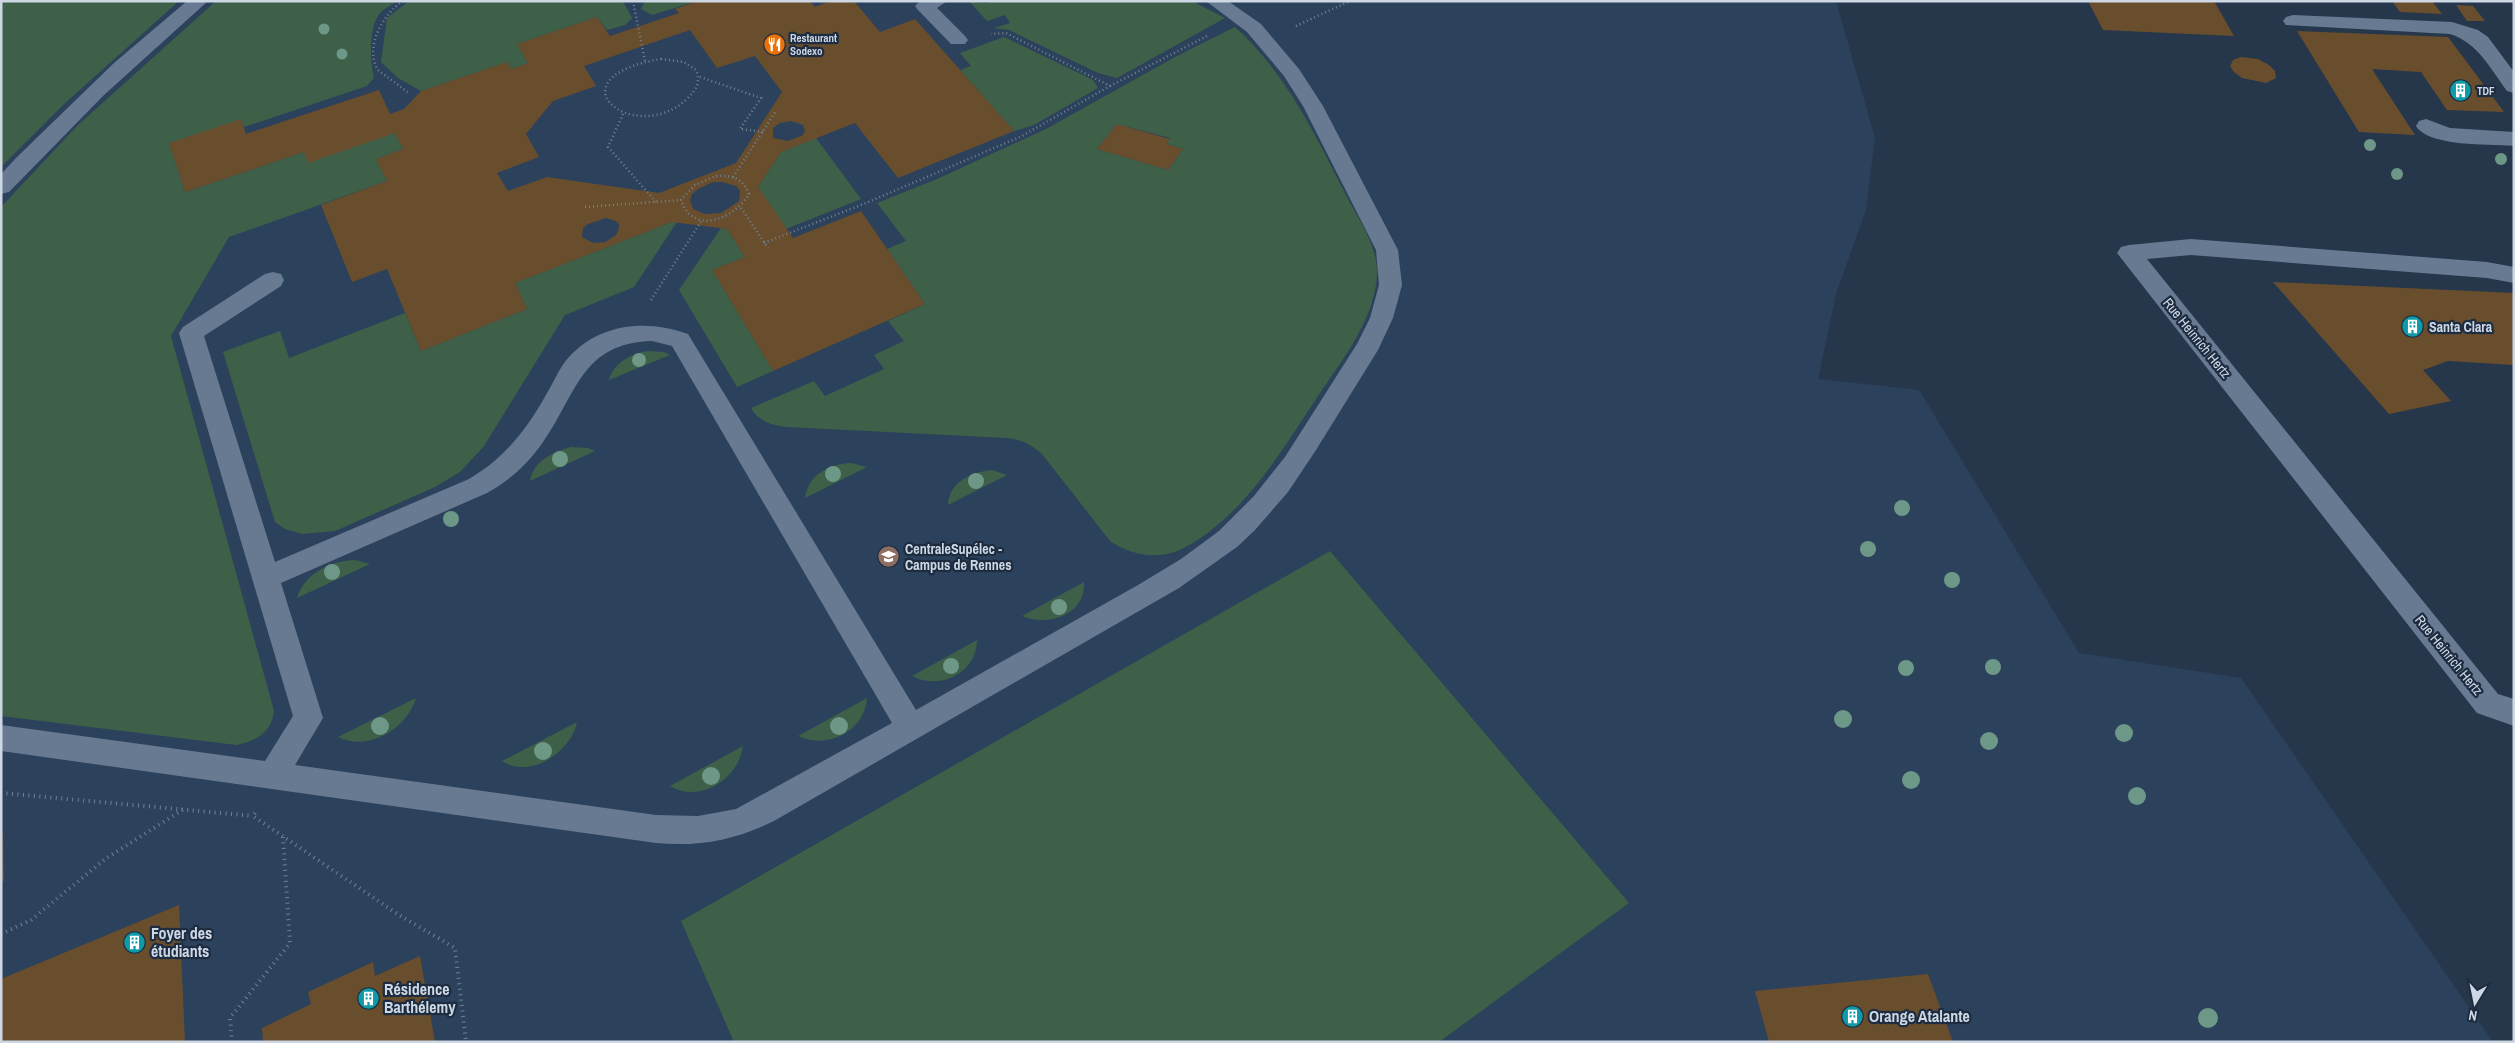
<svg xmlns="http://www.w3.org/2000/svg" width="2515" height="1043" font-family="'Archivo Narrow',sans-serif">
  <style>
    .built { fill: #2c415b }
    .green { fill: #3e6048; fill-rule: evenodd }
    .building { fill: #684e2d; fill-rule: evenodd }
    .lines { fill: none; stroke-linecap: round; stroke-linejoin: round }
    .path-far1 { stroke: #738191; stroke-width: 2.5; stroke-dasharray: 1 3; stroke-linecap: butt }
    .path { stroke: #738191; stroke-width: 4; stroke-dasharray: 1 4.5; stroke-linecap: butt }
    .lane { fill: #687a92; fill-rule: evenodd }
    .street { fill: #687a92; fill-rule: evenodd }
    .tree { fill: #6d9787 }
    .labels { text-anchor: middle; dominant-baseline: central; stroke-width: 4.5; stroke-linejoin: round; paint-order: stroke }
    .far-poi-label { font-size: 11px; font-weight: bold; fill: #ced8e5; stroke: #1d2c40; text-anchor: start }
    .poi-label { font-size: 14px; font-weight: bold; fill: #ced8e5; stroke: #1d2c40; text-anchor: start }
    .street-label { font-size: 14px; fill: #ced8e5; stroke: #1d2c40 }
    .near-poi-label { font-size: 16px; font-weight: bold; fill: #ced8e5; stroke: #1d2c40; text-anchor: start }
  </style>
  <rect width="100%" height="100%" fill="#26374b"/>
  <path class="built" d="M 1,1 L 1836,1 L 1875,138 L 1866,210 L 1836,294 L 1818,379 L 1919,390 L 2079,653 L 2241,678 L 2493,1042 L 1,1042 Z"/>
  <path class="green" d="M 1,1 L 179,1 L 64,104 L 1,167 Z
    M 216,1 L 398,1 C 392,4 386,8 381,12 C 368,26 370,61 374,78 L 367,86 L 244,127 L 241,120 L 169,143 L 185,192 L 304,152 L 395,133 L 403,149 L 376,159 L 387,181 L 229,237 L 171,336 L 274,711 C 272,732 255,742 236,745 L 1,716 L 1,207 L 78,125 Z
    M 409,1 L 623,1 L 632,18 L 625,25 L 607,30 L 597,17 L 517,44 L 528,63 L 511,69 L 507,62 L 421,91 L 398,78 L 381,62 L 387,18 Z
    M 645,1 L 697,1 L 652,15 L 641,9 Z
    M 969,1 L 986,3 L 992,1 L 1192,1 L 1225,18 L 1117,78 L 1098,73 L 1009,30 L 994,28 L 1010,23 L 1005,15 L 987,21 Z
    M 1235,27 C 1288,75 1316,137 1348,199 C 1360,221 1377,246 1377,272 C 1377,282 1375,292 1372,302 C 1362,335 1339,365 1320,393 C 1294,432 1270,472 1238,506 C 1221,523 1199,542 1177,551 C 1154,560 1129,554 1110,541 L 1042,454 C 1032,445 1021,439 1007,438 L 787,427 C 772,425 759,422 751,408 L 814,381 L 825,396 L 884,369 L 874,355 L 904,341 L 888,321 L 925,304 L 887,249 L 906,241 L 877,203 L 937,179 L 1046,129 L 1175,57 ZM 1117,124 L 1170,138 L 1167,144 L 1183,149 L 1168,170 L 1097,149 Z
    M 1004,37 L 1093,80 L 1098,88 L 1034,125 L 1014,131 L 960,70 L 971,66 L 960,53 Z
    M 816,138 L 861,199 L 786,229 L 758,187 L 781,152 Z
    M 672,222 L 677,222 L 634,287 L 565,315 L 484,446 L 460,472 L 435,487 L 335,531 L 302,534 L 285,529 L 275,522 L 223,352 L 280,331 L 289,358 L 405,313 L 421,351 L 527,309 L 515,283 Z
    M 721,228 L 727,229 L 745,257 L 712,270 L 773,371 L 737,387 L 679,290 Z
    M 648,351 L 664,352 L 670,355 L 609,380 C 614,362 631,354 648,351 Z
    M 571,447 L 588,448 L 595,451 L 530,481 C 533,461 553,452 571,447 Z
    M 851,463 L 867,467 L 805,498 C 808,474 830,464 851,463 Z
    M 992,470 L 1007,475 L 948,505 C 949,482 971,472 992,470 Z
    M 1330,551 L 1629,903 L 1439,1042 L 734,1042 L 681,921 Z
    M 355,560 L 370,564 L 297,598 C 305,573 330,561 355,560 Z
    M 1084,582 C 1086,615 1048,627 1022,616 Z
    M 977,640 C 977,673 939,691 912,676 Z
    M 416,698 C 407,729 368,752 338,737 Z
    M 867,698 C 865,731 827,750 798,736 Z
    M 577,722 C 571,752 530,780 502,761 Z
    M 743,746 C 739,779 699,804 670,786 Z"/>
  <path class="building" d="M 697,1 L 810,1 L 815,7 L 830,1 L 854,1 L 880,32 L 915,19 L 1014,131 L 898,178 L 855,123 L 781,152 L 758,187 L 793,238 L 861,211 L 925,304 L 773,371 L 712,270 L 745,257 L 727,229 L 672,222 L 515,283 L 527,309 L 421,351 L 387,269 L 352,282 L 321,205 L 387,181 L 376,159 L 403,149 L 395,133 L 308,163 L 304,152 L 185,192 L 169,143 L 241,119 L 246,134 L 379,90 L 390,114 L 404,109 L 421,91 L 507,62 L 511,69 L 528,63 L 517,44 L 597,17 L 610,36 L 679,13 L 675,9 ZM 690,30 L 717,68 L 755,56 L 782,92 L 736,163 L 659,193 L 547,177 L 508,191 L 497,173 L 539,157 L 526,134 L 553,101 L 596,86 L 584,66 ZM 791,121 L 803,125 L 805,131 L 803,135 L 788,141 L 773,138 L 773,128 L 780,123 ZM 713,182 L 722,182 L 736,186 L 740,191 L 739,201 L 721,213 L 705,214 L 693,209 L 690,200 L 692,194 L 698,189 ZM 606,218 L 616,221 L 619,224 L 618,232 L 615,236 L 605,242 L 593,243 L 582,237 L 583,228 L 588,224 Z
    M 2088,1 L 2214,1 L 2234,36 L 2103,30 Z
    M 2392,1 L 2432,1 L 2442,14 L 2400,12 Z
    M 2456,5 L 2473,6 L 2485,21 L 2467,21 Z
    M 2297,31 L 2448,37 L 2504,112 L 2447,110 L 2421,72 L 2372,69 L 2415,135 L 2359,132 Z
    M 2241,57 L 2258,59 L 2269,65 L 2275,71 L 2276,78 L 2266,83 L 2242,78 L 2234,72 L 2230,66 L 2233,60 Z
    M 1117,124 L 1170,139 L 1167,144 L 1183,149 L 1168,170 L 1097,149 Z
    M 2273,282 L 2514,293 L 2514,365 L 2448,361 L 2423,370 L 2451,401 L 2389,414 Z
    M 1,833 L 3,833 L 4,881 L 1,882 Z
    M 179,905 L 185,1042 L 1,1042 L 1,979 Z
    M 420,956 L 435,1042 L 263,1042 L 262,1028 L 311,1004 L 308,992 L 373,962 L 375,976 Z
    M 1928,974 L 1953,1042 L 1769,1042 L 1755,991 Z"/>
  <g class="lines">
    <path class="path-far1" d="M 403,1 C 383,14 364,47 378,70 L 409,93
      M 633,1 L 645,61
      M 1296,26 L 1350,1
      M 661,59 L 684,62 L 696,70 C 701,83 696,90 686,100 C 633,147 548,78 661,59 Z
      M 700,77 L 761,98 L 740,129 L 763,132
      M 1110,86 L 1209,35
      M 623,114 L 608,147 L 656,202
      M 716,176 C 733,175 742,178 749,194 C 734,219 693,236 681,200 L 695,185 Z
      M 733,177 L 776,111
      M 585,207 L 681,200
      M 741,208 L 768,248
      M 764,243 L 866,203 L 1020,137 L 1110,86 L 1006,33 L 991,34
      M 651,300 L 702,220"/>
    <path class="path" d="M 1,793 L 253,816
      M 255,813 L 253,816 L 399,915 L 455,948 L 466,1042
      M 1,934 L 31,920 L 105,859 L 184,809
      M 232,1042 L 230,1018 L 290,943 L 283,837"/>
    <path class="lane" d="M 187,1 L 208,1 L 104,95 L 9,192 L 1,194 L 1,174 L 17,157 L 114,63 Z
      M 920,1 L 947,1 L 937,8 L 965,36 L 968,40 L 965,44 L 951,44 L 918,10 L 915,6 Z
      M 1206,1 L 1228,1 L 1261,24 L 1299,69 L 1323,106 L 1398,250 L 1402,285 L 1393,318 L 1378,350 L 1316,450 L 1288,492 L 1255,530 L 1237,547 L 1179,588 L 774,821 C 735,840 699,847 656,843 L 1,751 L 1,725 L 265,761 L 293,716 L 179,333 L 183,327 L 265,274 L 273,272 L 281,274 L 284,280 L 281,286 L 204,336 L 275,562 L 469,479 C 505,458 527,429 547,393 C 554,382 560,366 569,357 C 600,323 647,319 688,334 L 916,710 L 1138,585 L 1181,559 L 1219,531 L 1254,496 L 1285,457 L 1357,344 L 1370,318 L 1379,285 L 1376,250 L 1303,106 L 1284,76 L 1247,32 ZM 652,341 L 672,346 L 892,723 L 736,809 L 698,816 L 656,815 L 295,765 L 323,718 L 281,583 L 487,493 C 510,480 528,464 543,442 C 577,394 581,343 652,341 Z
      M 2293,15 L 2452,22 L 2478,30 L 2488,37 L 2514,72 L 2514,93 L 2507,91 C 2490,68 2478,43 2450,34 L 2286,25 L 2283,21 L 2286,17 Z
      M 2426,119 L 2450,128 L 2514,132 L 2514,146 C 2490,144 2429,147 2416,126 L 2419,121 Z"/>
    <path class="street" d="M 2191,239 L 2487,262 L 2514,267 L 2514,283 L 2487,278 L 2191,255 L 2147,259 L 2498,694 L 2514,699 L 2514,726 L 2477,713 L 2117,253 L 2121,247 L 2129,245 Z"/>
  </g>
  <g class="tree">
    <circle cx="324" cy="29" r="5.5"/>
    <circle cx="342" cy="54" r="5.5"/>
    <circle cx="2370" cy="145" r="6"/>
    <circle cx="2501" cy="159" r="6"/>
    <circle cx="2397" cy="174" r="6"/>
    <circle cx="639" cy="360" r="7"/>
    <circle cx="560" cy="459" r="8"/>
    <circle cx="833" cy="474" r="8"/>
    <circle cx="976" cy="481" r="8"/>
    <circle cx="1902" cy="508" r="8"/>
    <circle cx="451" cy="519" r="8"/>
    <circle cx="1868" cy="549" r="8"/>
    <circle cx="332" cy="572" r="8"/>
    <circle cx="1952" cy="580" r="8"/>
    <circle cx="1059" cy="607" r="8"/>
    <circle cx="951" cy="666" r="8"/>
    <circle cx="1993" cy="667" r="8"/>
    <circle cx="1906" cy="668" r="8"/>
    <circle cx="1843" cy="719" r="9"/>
    <circle cx="380" cy="726" r="9"/>
    <circle cx="839" cy="726" r="9"/>
    <circle cx="2124" cy="733" r="9"/>
    <circle cx="1989" cy="741" r="9"/>
    <circle cx="543" cy="751" r="9"/>
    <circle cx="711" cy="776" r="9"/>
    <circle cx="1911" cy="780" r="9"/>
    <circle cx="2137" cy="796" r="9"/>
    <circle cx="2208" cy="1018" r="10"/>
  </g>
  <defs>
    <symbol id="restaurant-disc" viewBox="-11 -11 22 22"><circle r="9.5" fill="#e8710a" stroke="#1d2c40"/><path d="M-5-6h1v4h1v-4h1v4h1v-4h1v5L-1.5 .5V6h-2V.5L-5-1ZM5-6V6H3V1.5H1.5Q1.5-4 5-6Z" fill="#fff"/></symbol>
    <symbol id="building-disc" viewBox="-11 -11 22 22"><circle r="9.5" fill="#0f9aa8" stroke="#1d2c40"/><path d="M-4-6H4V6H1V3H-1V6H-4ZM-2.5-4.3h1.7v1.8h-1.7ZM.8-4.3h1.7v1.8H.8ZM-2.5-1h1.7V.8h-1.7ZM.8-1h1.7V.8H.8Z" fill="#fff"/></symbol>
    <symbol id="university-disc" viewBox="-11 -11 22 22"><circle r="9.5" fill="#8d6e63" stroke="#1d2c40"/><path d="M0-5L7-2L0 1L-7-2ZM-4 1L0 2.5L4 1V4Q0 6-4 4Z" fill="#fff"/></symbol>
  </defs>
  <g fill-rule="evenodd">
    <use href="#restaurant-disc" x="762" y="32" width="25" height="25"/>
    <use href="#building-disc" x="2448" y="78" width="25" height="25"/>
    <use href="#building-disc" x="2400" y="314" width="25" height="25"/>
    <use href="#university-disc" x="876" y="544" width="25" height="25"/>
    <use href="#building-disc" x="122" y="930" width="25" height="25"/>
    <use href="#building-disc" x="356" y="986" width="25" height="25"/>
    <use href="#building-disc" x="1840" y="1004" width="25" height="25"/>
  </g>
  <g class="labels">
    <g class="far-poi-label">
      <text x="790" y="38">Restaurant<tspan x="790" dy="13">Sodexo</tspan></text>
      <text x="2477" y="91">TDF</text>
    </g>
    <g class="poi-label">
      <text x="2429" y="327">Santa Clara</text>
      <text x="905" y="549">CentraleSupélec -<tspan x="905" dy="16">Campus de Rennes</tspan></text>
    </g>
    <g class="street-label">
      <text transform="translate(2197 338) rotate(51)">Rue Heinrich Hertz</text>
      <text transform="translate(2449 655) rotate(51)">Rue Heinrich Hertz</text>
    </g>
    <g class="near-poi-label">
      <text x="151" y="933">Foyer des<tspan x="151" dy="18">étudiants</tspan></text>
      <text x="384" y="989">Résidence<tspan x="384" dy="18">Barthélemy</tspan></text>
      <text x="1869" y="1016">Orange Atalante</text>
    </g>
  </g>
  <rect width="2515" height="1043" fill="none" stroke="#ced8e5" stroke-width="5"/>
  <g transform="translate(2475 1003) rotate(190)" stroke="#1d2c40" stroke-width="4" paint-order="stroke">
  <path d="M0-4L9 19L0 12L-9 19Z" fill="#ced8e5"/>
  <text y="-8" font-size="14" font-weight="bold" text-anchor="middle" fill="#ced8e5">N</text>
  </g>
</svg>
